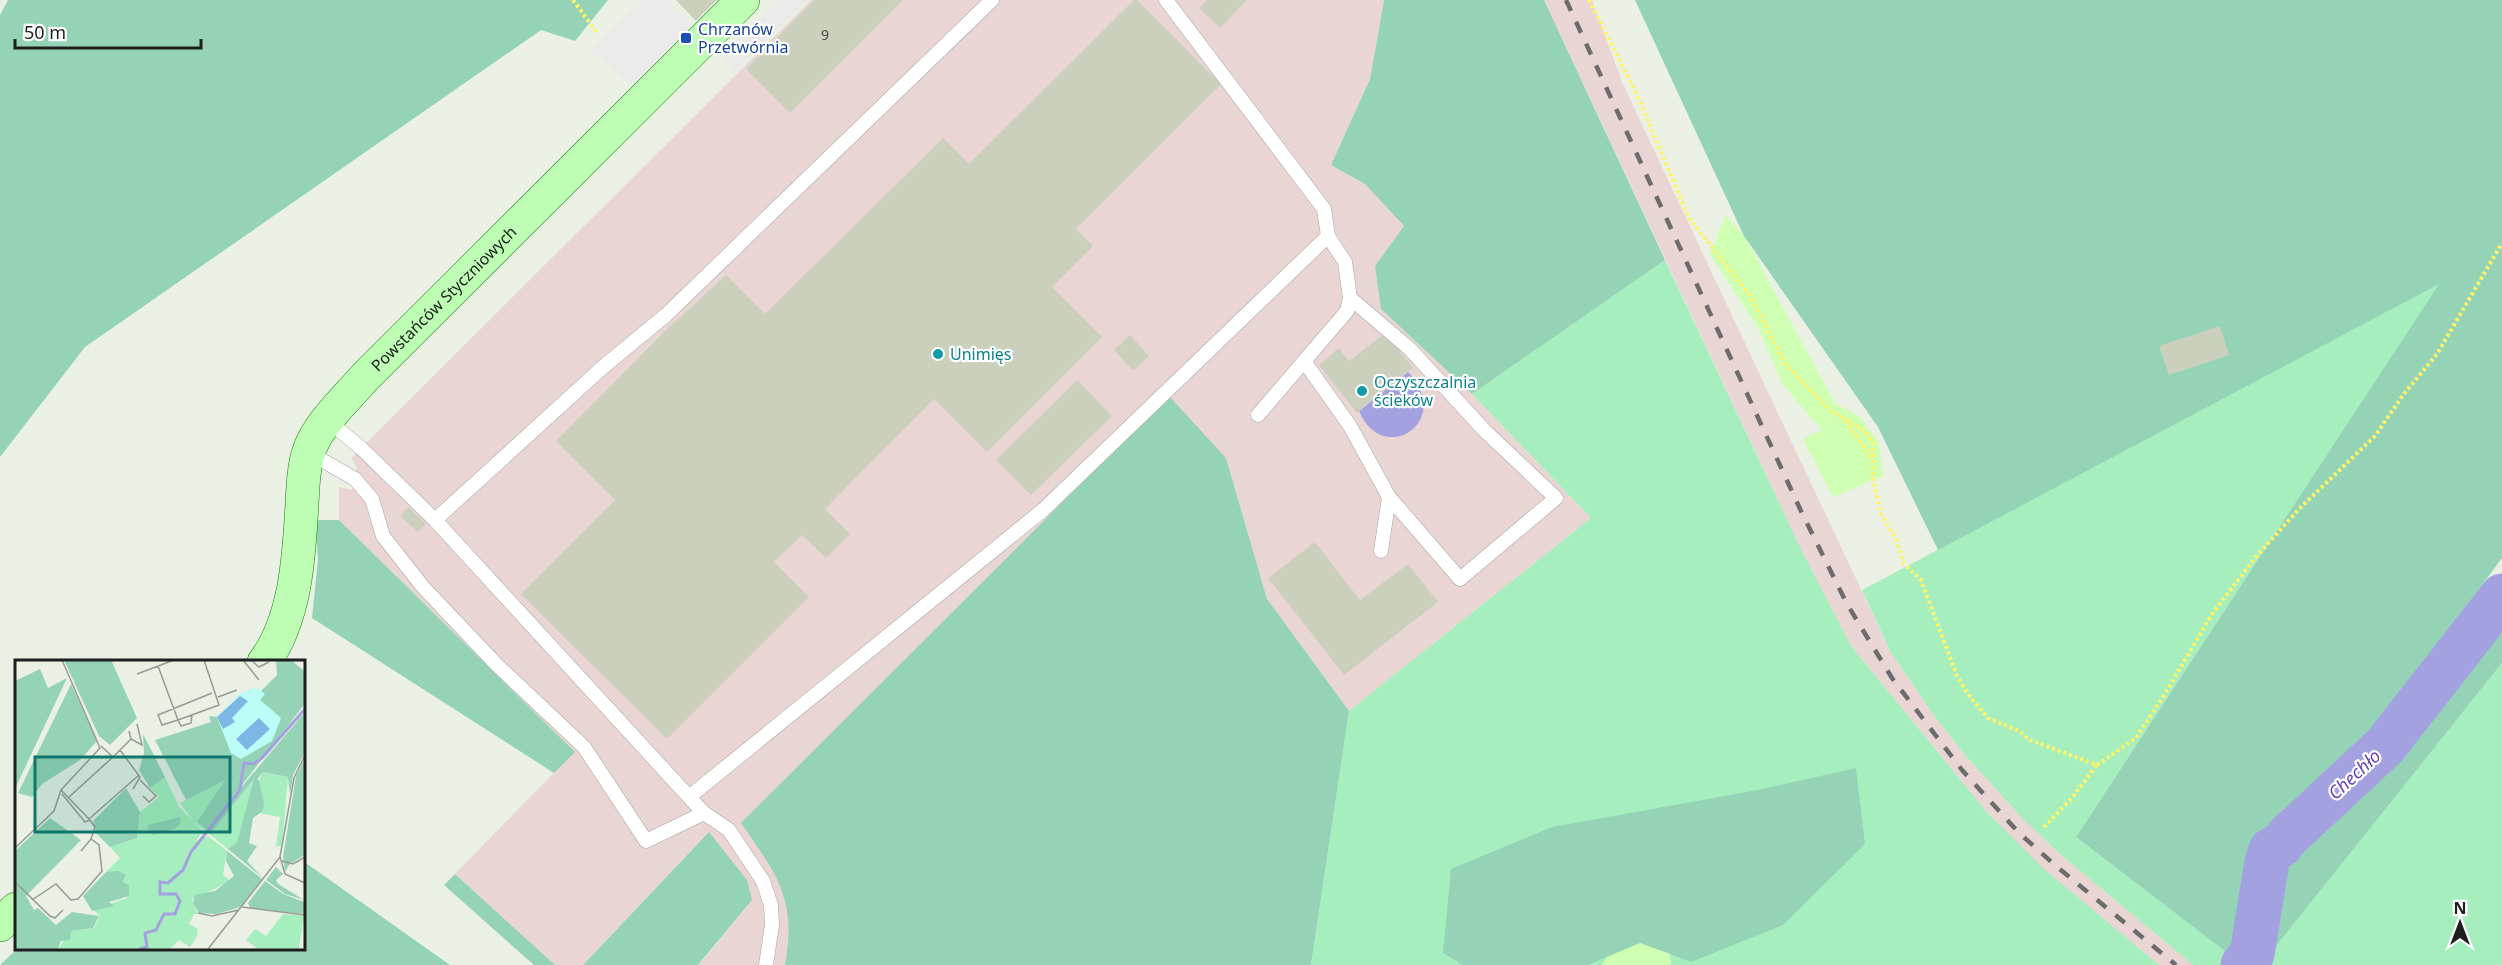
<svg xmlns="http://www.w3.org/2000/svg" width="2502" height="965" font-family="'Noto Sans',sans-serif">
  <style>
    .industrial { fill: #ead5d5 }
    .grass { fill: #a6eebe }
    .forest { fill: #95d3b6 }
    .sand { fill: #cfffb3 }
    .parking { fill: #eaeaea }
    .water { fill: #a4a1e1 }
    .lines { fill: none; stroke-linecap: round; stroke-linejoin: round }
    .stream { stroke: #a4a1e1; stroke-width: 8 }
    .river { stroke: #a4a1e1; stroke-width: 45 }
    .building { fill: #cbd0bd }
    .lane-casing { stroke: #a5a5a5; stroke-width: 15 }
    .secondary-casing { stroke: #087b00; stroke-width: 34 }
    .path { stroke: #fff466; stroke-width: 4; stroke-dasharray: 3 3; stroke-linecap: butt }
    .lane { stroke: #fff; stroke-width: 14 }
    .secondary { stroke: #bdfeb4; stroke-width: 33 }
    .rail { stroke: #6c6c6c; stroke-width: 4.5; stroke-dasharray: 12 12; stroke-linecap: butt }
    .transit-dot { fill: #1a4fb4; stroke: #fff; stroke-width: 2 }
    .culture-dot { fill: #0f9aa8; stroke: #fff; stroke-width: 2 }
    .labels { text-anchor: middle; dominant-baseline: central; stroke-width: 4.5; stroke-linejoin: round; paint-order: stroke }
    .number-label { font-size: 14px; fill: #494a46 }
    .transit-label { font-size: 16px; fill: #164399; stroke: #fff; text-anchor: start }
    .street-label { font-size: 16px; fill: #1e1e1e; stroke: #fff }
    .culture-label { font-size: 16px; fill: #0d838f; stroke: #fff; text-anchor: start }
    .water-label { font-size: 18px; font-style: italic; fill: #6943b6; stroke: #fff }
    .inset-river { fill: none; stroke: #a4a1e1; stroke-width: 3 }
    .inset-road { fill: none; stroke: #989c95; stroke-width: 1.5 }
    .view { fill: #0f766e; fill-opacity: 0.15; stroke: #0f766e; stroke-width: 3 }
    .inset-edge { fill: none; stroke: #1e1e1e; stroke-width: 3 }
  </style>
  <rect width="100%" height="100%" fill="#eaf0e4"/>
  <path class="industrial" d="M 811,0 L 1384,0 L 1370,79 L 1331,165 L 1365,184 L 1404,226 L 1375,266 L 1381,309 L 1472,394 L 1591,518 L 1349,711 L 1267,599 L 1226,458 L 771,866 L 783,888 L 789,911 L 789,945 L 785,965 L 699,965 L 752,900 L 709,832 L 583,965 L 555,965 L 455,874 L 574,752 L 339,520 L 339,487 L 352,490 L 357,468 L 351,458 Z
    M 1544,0 L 1592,0 L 1622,82 L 1891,653 L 1933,714 L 1964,754 L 2023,819 L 2061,855 L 2193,965 L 2159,965 L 2042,868 L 1986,811 L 1851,646 L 1800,547 Z"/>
  <path class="grass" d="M 1665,260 L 1800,547 L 1851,646 L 1986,811 L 2043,868 L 2159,965 L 1311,965 L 1349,711 L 1591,518 L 1472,394 Z
    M 2440,283 L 2076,837 L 2243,965 L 2193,965 L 2061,855 L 2023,819 L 1964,754 L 1933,714 L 1891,653 L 1862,590 Z
    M 2502,663 L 2502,965 L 2261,965 Z"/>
  <path class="forest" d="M 8,0 L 608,0 L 575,41 L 541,30 L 85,347 L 0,457 L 0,15 Z
    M 1384,0 L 1544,0 L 1665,260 L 1472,394 L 1381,309 L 1375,266 L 1404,226 L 1365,184 L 1331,165 L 1370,79 Z
    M 1635,0 L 2502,0 L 2502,558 L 2236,916 L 2502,578 L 2502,663 L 2261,965 L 2243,965 L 2076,837 L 2439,284 L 1938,550 L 1878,427 L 1744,236 Z
    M 1169,396 L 1226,458 L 1267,599 L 1349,711 L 1311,965 L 785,965 C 797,899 777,875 741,823 Z
    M 315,520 L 339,520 L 575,752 L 554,773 L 312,618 L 318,559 Z
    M 1856,768 L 1865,844 L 1783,925 L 1691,962 L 1640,943 L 1588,965 L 1463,965 L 1443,953 L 1451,869 L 1552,827 L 1758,790 Z
    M 709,832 L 747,880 L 752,900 L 698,965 L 583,965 Z
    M 303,861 L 450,965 L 0,965 L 17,949 L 303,948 Z
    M 455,874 L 555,965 L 534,965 L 444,885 Z"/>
  <path class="sand" d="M 1726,215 L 1744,236 L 1835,403 L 1860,417 L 1879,442 L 1883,476 L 1833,497 L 1803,439 L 1822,430 L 1783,385 L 1759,330 L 1710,254 Z
    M 1640,943 L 1670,954 L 1671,965 L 1602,965 L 1607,957 Z"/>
  <path class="parking" d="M 643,0 L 668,0 L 692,25 L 631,85 L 591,51 Z
    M 779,0 L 807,0 L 734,73 L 723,55 Z"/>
  <path class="water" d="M 1408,372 C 1455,421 1383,468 1359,411 Z"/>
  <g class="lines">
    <path class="stream" d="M 2267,833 L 2281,845"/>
    <path class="river" d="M 2243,965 L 2252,954 L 2267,862 L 2271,850 L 2281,845 L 2287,837 L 2385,746 L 2502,596"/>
  </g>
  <path class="building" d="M 676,0 L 717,0 L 696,21 Z
    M 814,0 L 903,0 L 790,113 L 746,69 Z
    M 1134,0 L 1137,0 L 1221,84 L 1076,229 L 1093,246 L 1052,287 L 1102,337 L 987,452 L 934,399 L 825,509 L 850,534 L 826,558 L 802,535 L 774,562 L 809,597 L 667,739 L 521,594 L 615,500 L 556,441 L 664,332 L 726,275 L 765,314 L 943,138 L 969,164 Z
    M 1207,0 L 1247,0 L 1220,28 L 1199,8 Z
    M 2220,326 L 2229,355 L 2169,375 L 2159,346 Z
    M 1385,333 L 1413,368 L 1357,413 L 1319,365 L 1339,348 L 1349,361 Z
    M 1130,335 L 1149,356 L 1133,371 L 1114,350 Z
    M 1077,380 L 1112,416 L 1031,495 L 996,460 Z
    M 408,507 L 426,524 L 418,532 L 400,516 Z
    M 1315,542 L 1360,600 L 1408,564 L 1438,602 L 1344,675 L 1268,578 Z"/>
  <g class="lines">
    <defs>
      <path id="lane" d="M 1166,0 L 1324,209 L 1328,236 L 1345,262 L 1350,298 L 1347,311 L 1258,415
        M 1350,298 L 1410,349 L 1484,430 L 1556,498 L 1460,579 L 1389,497
        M 1304,361 L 1350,426 L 1389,497 L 1381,551
        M 327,420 L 361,448 L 435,520 L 689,797 L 1043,510 L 1328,236
        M 308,452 L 355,479 L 372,499 L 383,536 L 423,587 L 497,665 L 584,747 L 646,841 L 704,813
        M 435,520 L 603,367 L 666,315 L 992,0
        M 689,797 L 704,813 L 729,830 L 763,881 L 771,905 L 772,925 L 766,965"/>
      <g id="secondary">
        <path id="s1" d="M 264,662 C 296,619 299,556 302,504 C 303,487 303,470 308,454 C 316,426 346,399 365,377 L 743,0"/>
        <path d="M 0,925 L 16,909"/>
      </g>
    </defs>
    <use href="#lane" class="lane-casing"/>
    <use href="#secondary" class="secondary-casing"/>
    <path class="path" d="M 573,0 L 597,33
      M 1589,0 L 1639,99 L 1689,218 L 1749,294 L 1786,365 L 1831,411 L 1863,430 L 1873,442 L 1873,479 L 1881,514 L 1896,539 L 1904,564 L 1921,580 L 1957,676 L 1970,697 L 1988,718 L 2019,731 L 2030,740 L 2097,765 L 2136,738 L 2165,694 L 2212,614 L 2255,558 L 2299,509 L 2375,436 L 2403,395 L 2437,354 L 2502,243
      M 1845,421 L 1872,458
      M 2044,827 L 2071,799 L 2097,765"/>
    <use href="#lane" class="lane"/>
    <use href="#secondary" class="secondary"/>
    <path class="rail" d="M 1566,0 L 1801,511 L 1847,604 L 1892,678 L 1962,770 L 2019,833 L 2056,866 L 2176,965"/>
  </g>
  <rect class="transit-dot" x="680" y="32" width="12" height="12" rx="3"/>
  <g class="culture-dot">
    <circle cx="938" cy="354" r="6"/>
    <circle cx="1362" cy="391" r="6"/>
  </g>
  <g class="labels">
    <g class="number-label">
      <text x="825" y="34">9</text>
    </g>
    <g class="transit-label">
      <text x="698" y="29">Chrzanów<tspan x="698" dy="18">Przetwórnia</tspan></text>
    </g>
    <g class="street-label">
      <text stroke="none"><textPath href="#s1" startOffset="423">Powstańców Styczniowych</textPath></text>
    </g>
    <g class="culture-label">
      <text x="950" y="354">Unimięs</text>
      <text x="1374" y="382">Oczyszczalnia<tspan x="1374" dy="18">ścieków</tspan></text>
    </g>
    <g class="water-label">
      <text transform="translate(2354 774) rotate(-43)">Chechło</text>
    </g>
  </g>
  <g transform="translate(15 660)">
    <rect width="290" height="290" fill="#eaf0e4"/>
    <path d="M 247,112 L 273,117 L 267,186 L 261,186 L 265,157 L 244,153 L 248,151 L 242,126 ZM 150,117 L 164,147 L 192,175 L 186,174 L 181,181 L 193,176 L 212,191 L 208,215 L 215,221 L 177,240 L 183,254 L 179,254 L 174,264 L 183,269 L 182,276 L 175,287 L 164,280 L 155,289 L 43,289 L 55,271 L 79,268 L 85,256 L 79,250 L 112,238 L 114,227 L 108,222 L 111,217 L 91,212 L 105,198 L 95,187 L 122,178 L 125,152 L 144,137 L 135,128 ZM 240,118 L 222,182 L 213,189 L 178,161 L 165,143 L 210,119 L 196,173 ZM 268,254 L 289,255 L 284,289 L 243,289 L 231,280 L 240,269 L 251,276 Z" fill="#a6eebe"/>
    <path d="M 49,0 L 96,0 L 122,58 L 95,85 L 84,76 ZM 261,0 L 276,0 L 289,11 L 289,45 L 213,143 L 289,53 L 289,94 L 278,115 L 275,136 L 273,117 L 248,112 L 243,118 L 249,142 L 248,151 L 238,158 L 234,183 L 242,186 L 232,201 L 248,218 L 213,189 L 222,182 L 239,119 L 196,173 L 182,162 L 210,120 L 171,140 L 140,80 L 196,62 L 194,56 L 202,57 L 208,69 L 262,15 ZM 25,9 L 33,28 L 52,18 L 0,129 L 0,21 ZM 56,24 L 82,81 L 65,100 L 27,124 L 17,137 L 3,133 ZM 128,74 L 150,117 L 135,128 L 124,110 L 129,93 ZM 289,100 L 289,195 L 274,205 L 270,212 L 268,197 L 281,116 ZM 111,128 L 125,152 L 122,178 L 95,187 L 81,173 L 78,161 ZM 165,157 L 166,163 L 159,169 L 138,175 L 133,171 L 133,165 ZM 35,158 L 66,180 L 11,236 L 19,250 L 23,248 L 41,265 L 57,252 L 84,256 L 78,268 L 56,271 L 55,280 L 46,281 L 43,289 L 0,289 L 0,191 ZM 212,191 L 247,219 L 225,247 L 202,254 L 184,253 L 178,243 L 180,235 L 200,231 L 219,216 L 211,201 ZM 261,207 L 268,214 L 261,220 L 263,224 L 289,240 L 270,234 L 251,220 ZM 103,211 L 111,215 L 108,222 L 114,225 L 114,236 L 94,242 L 99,246 L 77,251 L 68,236 L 91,212 ZM 250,221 L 268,234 L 289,242 L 289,254 L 235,248 L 233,243 Z" fill="#95d3b6"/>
    <path d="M 241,27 L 250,34 L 245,40 L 266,58 L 257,81 L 226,99 L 216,93 L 202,57 L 224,34 Z" fill="#bdfdf8"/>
    <path d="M 225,36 L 233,41 L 217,58 L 220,62 L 208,69 L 202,57 ZM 244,58 L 255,69 L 232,90 L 221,79 Z" fill="#7cb7e5"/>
    <path class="inset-river" d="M 124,289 L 132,287 L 130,273 L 141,270 L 149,254 L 160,254 L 165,241 L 161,234 L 145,234 L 145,222 L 153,223 L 168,210 L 176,192 L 225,130 L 229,103 L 238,104 L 247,98 L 290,49"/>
    <path class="inset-road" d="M 228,0 L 244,20M 236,0 L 244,7 L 254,2M 143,6 L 163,60 L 204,45 L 189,0M 122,14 L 159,0M 203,37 L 222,30M 177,55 L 176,63 L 166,66 L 163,60 L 147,65 L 143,55 L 197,33M 116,79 L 127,85 L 122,64M 105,90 L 125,117 L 118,129M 98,97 L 116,79 L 114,71M 125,120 L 141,136 L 134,142 L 128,136M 46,130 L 74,159 L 124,115M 47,134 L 70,162 L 75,160M 54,137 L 98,97 L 86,86M 74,159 L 80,167 L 76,179M 0,188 L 39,151 L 46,130 L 85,88 L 47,0M 265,197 L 270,214 L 290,223M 267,201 L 278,204 L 290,197M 0,222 L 35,256 L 40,258 L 48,250M 17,240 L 41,224 L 56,240 L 63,239 L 87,211 L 84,185 L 76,179 L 66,191M 227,247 L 290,255M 183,253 L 197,256 L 224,250M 193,289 L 265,197 L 279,118 L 290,95"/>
    <path class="view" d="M 20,97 L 215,97 L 215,172 L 20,172 Z"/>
    <rect width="290" height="290" class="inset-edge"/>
  </g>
  <g transform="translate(2460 923)" stroke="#ffffff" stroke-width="4.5" paint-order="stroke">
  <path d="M0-4.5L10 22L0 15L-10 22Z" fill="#1e1e1e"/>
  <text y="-9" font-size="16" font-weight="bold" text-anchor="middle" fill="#1e1e1e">N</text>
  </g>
  <path d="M15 39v9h186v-9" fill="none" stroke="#1e1e1e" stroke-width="3"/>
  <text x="24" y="39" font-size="18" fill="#1e1e1e" stroke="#ffffff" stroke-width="4.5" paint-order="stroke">50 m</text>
</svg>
